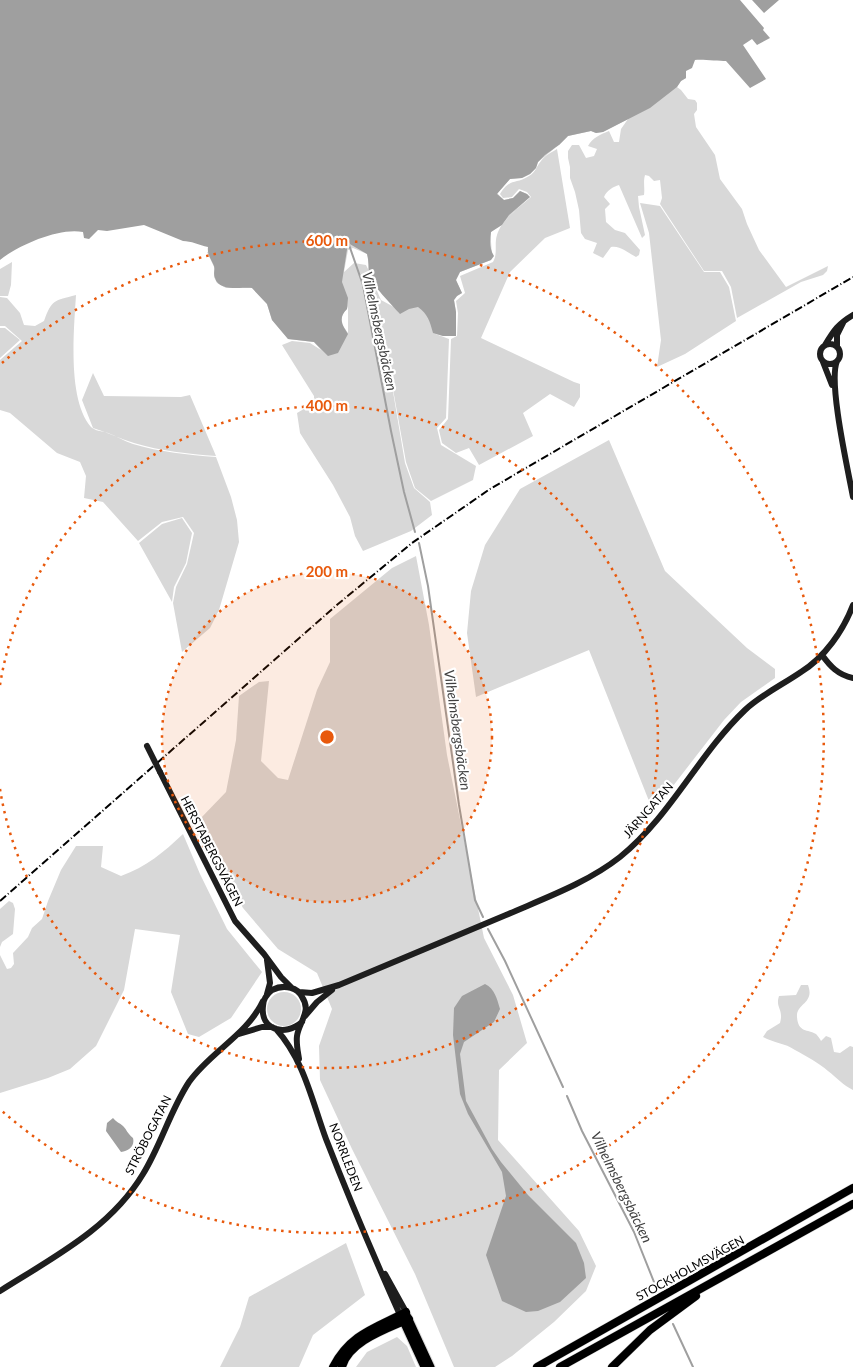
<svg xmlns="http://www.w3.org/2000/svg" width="853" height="1367" font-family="Lato,sans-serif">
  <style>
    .green { fill: #d8d8d8; fill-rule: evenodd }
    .water { fill: #9f9f9f }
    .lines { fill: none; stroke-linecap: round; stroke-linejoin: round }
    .stream { stroke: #9f9f9f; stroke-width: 2 }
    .primary-casing { stroke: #dbdbdb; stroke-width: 9 }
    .highway-casing { stroke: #dbdbdb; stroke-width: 9 }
    .secondary { stroke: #1e1e1e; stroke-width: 6 }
    .primary { stroke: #000; stroke-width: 7 }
    .highway { stroke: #000; stroke-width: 8 }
    .rail { stroke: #000; stroke-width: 2; stroke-dasharray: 8 2.5 1 2.5; stroke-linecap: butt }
    .secondary-bridge { stroke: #1e1e1e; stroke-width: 6 }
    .ring { fill: none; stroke: #e8590c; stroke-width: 2.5; stroke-dasharray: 2.5 5 }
    .labels { text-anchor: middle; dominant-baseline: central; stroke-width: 4.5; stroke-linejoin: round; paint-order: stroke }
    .street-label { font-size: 12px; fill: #000; stroke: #fff }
    .water-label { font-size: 14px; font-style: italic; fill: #404040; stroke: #fff }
    .centre { fill: #e8590c; stroke: #fff; stroke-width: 2.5 }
    .ring-label { font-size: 15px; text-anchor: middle; font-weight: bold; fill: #e8590c; stroke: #fff; stroke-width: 4.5; stroke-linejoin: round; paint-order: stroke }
  </style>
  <rect width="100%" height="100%" fill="#fff"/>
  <path class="green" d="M 686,71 L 686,78 L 681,81 L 677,87 L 681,90 L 688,99 L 695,100 L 697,103 L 697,110 L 694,114 L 696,127 L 715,155 L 720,179 L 742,209 L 747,224 L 759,250 L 786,287 L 828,266 L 827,271 L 823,275 L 801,282 L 737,318 L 731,287 L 722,271 L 704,271 L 660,204 L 662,198 L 660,180 L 654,181 L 649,176 L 645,175 C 643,182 645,188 644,195 L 638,196 L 639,207 L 645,235 L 642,238 L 619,185 C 613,187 607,190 604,197 L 610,204 L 605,209 L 606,222 L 615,230 L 625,233 L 640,250 L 639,255 L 636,257 C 628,253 620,245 611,247 L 603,258 L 593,253 L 597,243 L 585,239 L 581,233 L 579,210 L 575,192 L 570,178 L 570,167 L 568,158 L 568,151 L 572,145 L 579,145 L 586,158 L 594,156 L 597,149 L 588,146 C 592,138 601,134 609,131 L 614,142 L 619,142 L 621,129 L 628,119 L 603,132 L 596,133 L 591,131 L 568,136 L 559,145 L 557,135 Z
    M 555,148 L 538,162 L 536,168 L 530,174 L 522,178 L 510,179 L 497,193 L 504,200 L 513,198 L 520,191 L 527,194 L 530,197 C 517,208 505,222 491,232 C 490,240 493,254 491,260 L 460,272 L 456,280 L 462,293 L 457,296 L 454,300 L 456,312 L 456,336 L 443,336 L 433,333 L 449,339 L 446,418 L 437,428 L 441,445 L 476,466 L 473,480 L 431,501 L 415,488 L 406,462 L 386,350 L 405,463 L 414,488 L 430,502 L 432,515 L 411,531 L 363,551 L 355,536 L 350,517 L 333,485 L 300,433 L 297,413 L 314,403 L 314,396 L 282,345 L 292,341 L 310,343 L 321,350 L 314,342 L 288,339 L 272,320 L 267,304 L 252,288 L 226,288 L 217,283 L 214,277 L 215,269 L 207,252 ZM 353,248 L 367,254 L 370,263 L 369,271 L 366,265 L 354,263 L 344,272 L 348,250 ZM 374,284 L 394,307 L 381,300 ZM 347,306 L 348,309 L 348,333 L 341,323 L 342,314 L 347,309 Z
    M 557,149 L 570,228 L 545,238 L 510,272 L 481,338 L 574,382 L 580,384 L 580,397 L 574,407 L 550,394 L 523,413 L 533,436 L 479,465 L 469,448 L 456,453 L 442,443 L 439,430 L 448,419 L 451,339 L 457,336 L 458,313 L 456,301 L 465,293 L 460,276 L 493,262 C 498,254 494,244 497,235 C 501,220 520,207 531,197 L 527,192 L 519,189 L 512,197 L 503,198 L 500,194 C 511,177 515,185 529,176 C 536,172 536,167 541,161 C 544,156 552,152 557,149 Z
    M 640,203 L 660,206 L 704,272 L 720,272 L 729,287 L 736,321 L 685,354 L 657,367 L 661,340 L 649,233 Z
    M 12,262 L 11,285 L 8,296 L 0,296 L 0,269 Z
    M 76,295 C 74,330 67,399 91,427 C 95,431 102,431 108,433 C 116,436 124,441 133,444 C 160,452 188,455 216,457 L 231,497 L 237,520 L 239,542 L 219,610 L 210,628 L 182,652 L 173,603 L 176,587 L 187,564 L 194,533 L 183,517 L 162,522 L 138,541 L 103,502 L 84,498 L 86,476 L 80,462 L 57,453 L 10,413 L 0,410 L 0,360 L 22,341 L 5,326 L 0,326 L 0,297 L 7,298 L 20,313 L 24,325 L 35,326 L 44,321 C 52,299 54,301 76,295 Z
    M 0,328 L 5,328 L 20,340 L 0,358 Z
    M 93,373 L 104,396 L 181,397 L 190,395 L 216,456 C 188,454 161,451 134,443 C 120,439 107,432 93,428 L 82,400 Z
    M 609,440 L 665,571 L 747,648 L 775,669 L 775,678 L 741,702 L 724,720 L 659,804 L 649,801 L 589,650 L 476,697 L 467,633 L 471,591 L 485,545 L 520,489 Z
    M 182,518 L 192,533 L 186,563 L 174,587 L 172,602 L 139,543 L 162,524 Z
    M 416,556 L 429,625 L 447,755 L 484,938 L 513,995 L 527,1043 L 499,1070 L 498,1140 L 579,1231 L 596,1266 L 586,1291 L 554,1322 L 512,1356 L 495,1367 L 454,1367 L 415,1274 L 352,1149 L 320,1080 L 319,1046 L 332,1009 L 317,973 L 278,949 L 243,908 L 209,850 L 199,820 L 226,792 L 236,740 L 239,696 L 259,682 L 269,681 L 261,761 L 278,778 L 288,780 L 317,690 L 330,662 L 330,619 L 392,568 Z
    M 183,834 L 200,874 L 227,929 L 262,972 L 231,1018 L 199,1037 L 188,1034 L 171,992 L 180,935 L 135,929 L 124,990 L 96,1046 L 70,1069 L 48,1078 L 0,1093 L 0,955 L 7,969 L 11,968 L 14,964 L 13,953 L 28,937 L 32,928 L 42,919 L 48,901 L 61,870 L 76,846 L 103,846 L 101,867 L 121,876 C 146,867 164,852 183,834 Z
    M 9,901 L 13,903 L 15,909 L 13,934 L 2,942 L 0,947 L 0,909 Z
    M 801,985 L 808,985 C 815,1004 796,1003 797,1017 C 798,1033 808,1029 816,1034 C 818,1036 820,1039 821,1041 L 826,1036 L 831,1038 L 834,1052 L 840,1053 L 850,1046 L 853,1047 L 853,1090 C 843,1085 837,1078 828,1071 C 819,1063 806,1056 795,1050 C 785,1043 774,1043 763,1037 L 767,1031 L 780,1023 C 784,1009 775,1008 779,996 L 796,995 Z
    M267 1009a17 17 0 1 1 34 0a17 17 0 1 1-34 0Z
    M 346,1243 L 365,1295 L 313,1335 L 299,1367 L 220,1367 L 240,1327 L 249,1297 Z
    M 397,1337 L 407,1346 L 416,1367 L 356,1367 L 367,1352 Z"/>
  <path class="water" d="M 0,0 L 740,0 L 764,28 L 763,30 L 770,38 L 757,45 L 752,39 L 743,45 L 766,79 L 750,88 L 726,61 C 719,61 701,59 695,60 L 692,68 L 686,71 L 686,78 L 681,81 L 677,87 L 650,108 L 603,132 L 596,133 L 591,131 L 568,136 L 559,145 L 545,155 L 538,162 L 536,168 L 530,174 L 522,178 L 510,179 L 497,194 L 504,200 L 513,198 L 520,191 L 527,194 L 530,197 L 509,215 L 502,225 L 491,232 C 490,240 489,248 494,256 L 491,260 L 460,272 L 456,280 L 462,293 L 457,296 L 454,300 L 456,312 L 456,336 L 443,336 L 433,333 C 430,322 428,314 418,307 L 409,309 L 400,314 C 393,306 371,284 369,275 C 368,268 369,261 367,254 L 348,243 L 342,282 L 348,298 L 347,309 C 338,318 342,325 348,334 L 338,353 L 328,356 L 314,342 L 288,339 L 272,320 L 267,304 L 252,288 C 241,287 219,292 215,278 C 213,274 215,270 214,266 C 211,259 207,254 208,247 C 199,245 191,241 183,241 L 144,225 L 107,231 L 98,230 L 89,239 L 84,238 L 83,232 C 60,227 18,245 0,260 Z
    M 752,0 L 779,0 L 764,13 Z
    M 485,984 C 495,989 497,999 500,1009 L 494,1022 L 464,1042 L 460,1054 L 466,1101 L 492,1149 L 501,1162 L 528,1195 L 576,1243 L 584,1263 L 586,1278 L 560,1302 L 538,1311 L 526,1312 L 502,1301 L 486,1255 L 506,1196 L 502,1172 L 468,1114 L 460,1094 L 453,1035 L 454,1008 L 462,996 Z
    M 113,1118 C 116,1122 120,1123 123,1126 C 127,1130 127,1133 133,1138 C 135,1146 129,1151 121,1152 L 106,1131 L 107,1123 Z"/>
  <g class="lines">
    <path class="stream" d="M 348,242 L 363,285 L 391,431 L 404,492 L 415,532
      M 419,543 L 428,586 L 459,805 L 475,900 L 483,917
      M 488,929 L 505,961 L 563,1087
      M 567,1096 L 582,1131 L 634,1232 L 656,1287
      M 673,1324 L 693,1367"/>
    <defs>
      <path id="primary" d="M 407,1315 L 431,1367
        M 401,1317 L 424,1367"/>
      <path id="highway" d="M 333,1367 C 350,1334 375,1328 406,1312
        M 342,1367 C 349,1341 387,1329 409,1319
        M 537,1367 L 853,1188
        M 560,1367 L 853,1204
        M 612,1367 L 650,1330 L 696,1296"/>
    </defs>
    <use href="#primary" class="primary-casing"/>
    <use href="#highway" class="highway-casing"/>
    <path class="secondary" d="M820 354a10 10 0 1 1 20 0a10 10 0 1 1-20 0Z
      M 825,345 C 834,330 838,324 853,315
      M 837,347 L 837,335 L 843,323
      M 837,361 C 828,382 848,470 853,497
      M 823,362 L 832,385
      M 822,655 C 830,666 838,675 853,678
      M 160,772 L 235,921 L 264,954 L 281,977 L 292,988
      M 299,992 L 312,993 L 339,985 C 395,961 451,938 506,915 C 545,898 587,883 620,857 C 671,816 698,755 745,710 C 761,695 782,685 801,672 C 825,657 843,631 853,605
      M 267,994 L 270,983 L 267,960
      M 305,1016 L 317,1002 L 332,990
      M 276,1029 C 304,1060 312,1101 326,1139 C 349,1198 374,1257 400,1315
      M 239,1034 L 262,1027 L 272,1027
      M 299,1059 C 298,1052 296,1044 297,1036 C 299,1022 312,1011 302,997 C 300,993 296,989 291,988 C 285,986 278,987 272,990 C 267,994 263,999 263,1006 C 260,1030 285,1037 302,1022
      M 385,1274 L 406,1312
      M 0,1291 C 52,1258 110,1229 143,1174 C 161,1145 170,1111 189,1082 C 210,1052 247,1035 263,1001"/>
    <use href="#primary" class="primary"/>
    <use href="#highway" class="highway"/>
    <path class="rail" d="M 0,901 L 338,604 L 412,543 L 490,489 L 853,277"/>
    <path class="secondary-bridge" d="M 147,746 L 160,772"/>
  </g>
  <circle cx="327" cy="737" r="165" fill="#e8590c" fill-opacity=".12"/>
  <g class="ring">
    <circle cx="327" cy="737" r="165"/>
    <path d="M0 685A331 331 0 1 1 0 789"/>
    <path d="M2 363A496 496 0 1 1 2 1111"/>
  </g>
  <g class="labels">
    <g class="street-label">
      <text transform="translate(648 810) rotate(-49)">JÄRNGATAN</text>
      <text transform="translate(212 851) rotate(63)">HERSTABERGSVÄGEN</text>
      <text transform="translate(148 1135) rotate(-63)">STRÖBOGATAN</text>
      <text transform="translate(346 1157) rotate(69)">NORRLEDEN</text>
      <text transform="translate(690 1268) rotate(-29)">STOCKHOLMSVÄGEN</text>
    </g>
    <g class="water-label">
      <text transform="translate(380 331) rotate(78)">Vilhelmsbergsbäcken</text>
      <text transform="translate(458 730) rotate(82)">Vilhelmsbergsbäcken</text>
      <text transform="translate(622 1187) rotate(64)">Vilhelmsbergsbäcken</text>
    </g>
  </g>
  <circle cx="327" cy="737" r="8" class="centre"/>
  <g class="ring-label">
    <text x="327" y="246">600 m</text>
    <text x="327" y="411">400 m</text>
    <text x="327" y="577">200 m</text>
  </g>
</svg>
